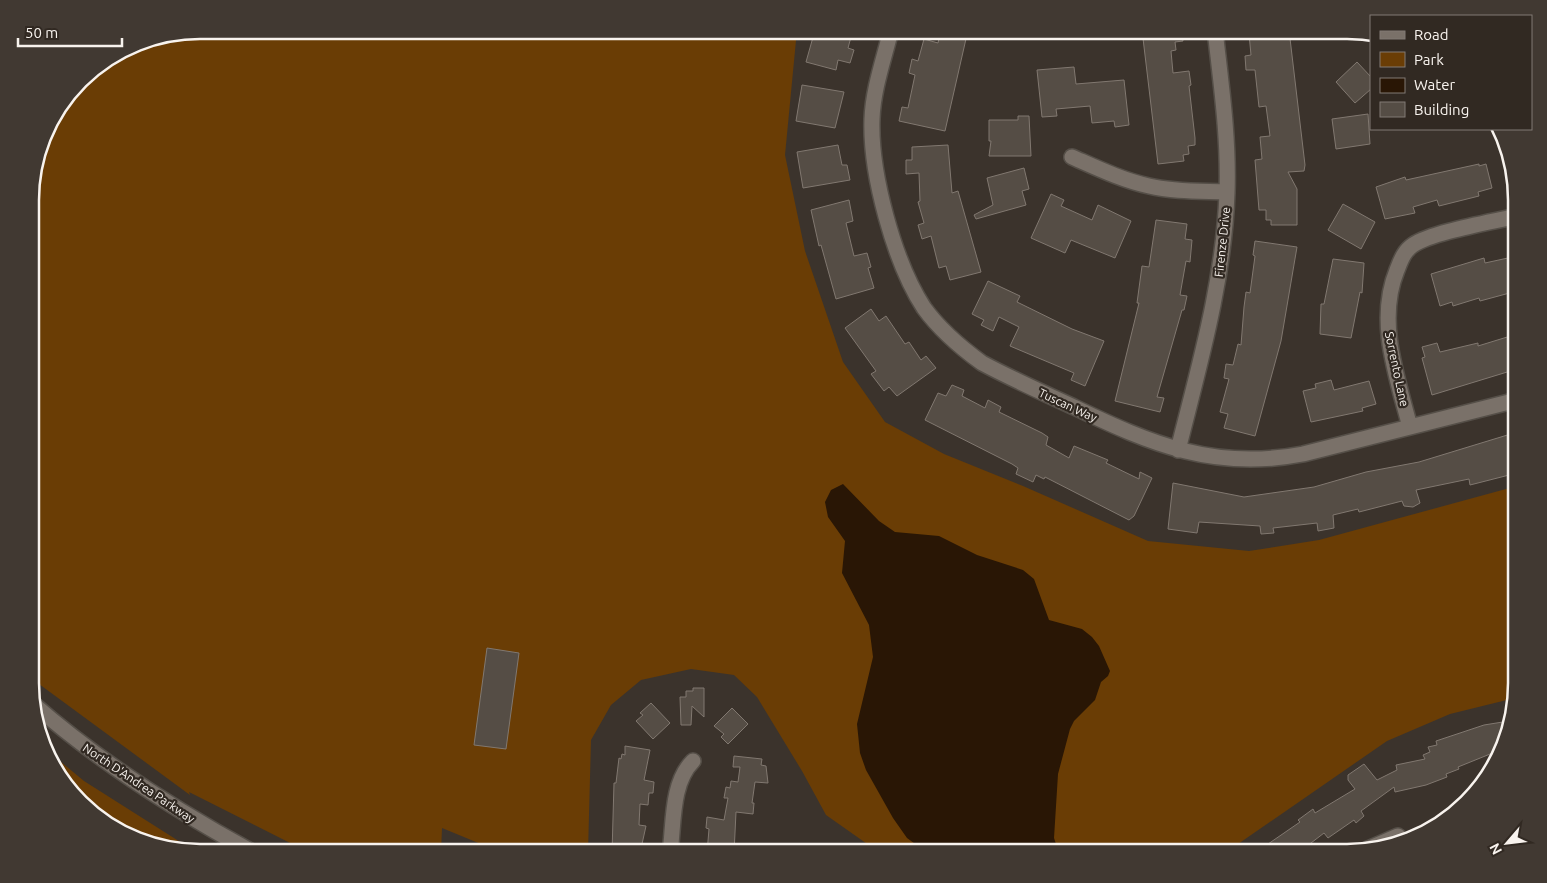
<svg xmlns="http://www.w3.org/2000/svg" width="1547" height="883" font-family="Ubuntu,sans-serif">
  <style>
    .green { fill: #6a3d05 }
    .water { fill: #291605 }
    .building { fill: #554d45; stroke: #817870 }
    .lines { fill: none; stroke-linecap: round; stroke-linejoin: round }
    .minor-casing { stroke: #554f48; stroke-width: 18 }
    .minor { stroke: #7a7169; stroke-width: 15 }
    .labels { text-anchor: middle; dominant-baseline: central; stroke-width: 4.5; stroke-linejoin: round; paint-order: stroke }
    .street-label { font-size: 12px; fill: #f8f3ee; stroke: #312922 }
    .rim { fill: none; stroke: #f8f3ee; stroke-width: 2.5 }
  </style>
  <rect width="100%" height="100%" fill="#3b332c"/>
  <path class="green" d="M 200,30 L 797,30 L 785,155 L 805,251 L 843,362 L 885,422 L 944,454 L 1023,486 L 1148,541 L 1249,551 L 1319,540 L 1517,486 L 1515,698 L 1450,714 L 1387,741 L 1225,853 L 880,853 L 826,815 L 802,771 L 757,697 L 734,675 L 691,669 L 641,680 L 611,705 L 591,740 L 588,853 L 494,853 L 493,849 L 442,828 L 441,853 L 310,853 L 189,792 L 190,795 L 39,684 L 31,676 L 31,178 L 48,124 L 88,72 L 135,43 Z
    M 49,752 L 84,781 L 196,852 L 115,830 L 59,778 Z"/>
  <path class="water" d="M 843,484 L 879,521 L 895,532 L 939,536 L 977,555 L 1023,570 L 1034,579 L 1049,620 L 1082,629 L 1092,637 L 1099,646 L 1110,671 L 1108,676 L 1101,682 L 1095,700 L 1074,721 L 1070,729 L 1058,774 L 1054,838 L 1059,853 L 964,853 L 922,849 L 907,838 L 893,818 L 866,770 L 860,753 L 857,724 L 873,657 L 869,625 L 842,573 L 845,541 L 828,517 L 825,502 L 831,490 Z"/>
  <path class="building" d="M 815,30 L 825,30 L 851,37 L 848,48 L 854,50 L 850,63 L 838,60 L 836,70 L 806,62 Z
    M 941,30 L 968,30 L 945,131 L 899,121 L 902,107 L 908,108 L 915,75 L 909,73 L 912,59 L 918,61 L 924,39 L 938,43 Z
    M 1142,30 L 1181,30 L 1183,41 L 1175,42 L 1176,50 L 1171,51 L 1173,73 L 1189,71 L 1191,85 L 1189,86 L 1195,138 L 1195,145 L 1188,146 L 1189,154 L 1183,155 L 1184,161 L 1158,164 Z
    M 1289,30 L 1305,165 L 1304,171 L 1288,172 L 1297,189 L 1297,225 L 1271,225 L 1271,220 L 1266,220 L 1266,210 L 1259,210 L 1255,160 L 1262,159 L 1260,137 L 1270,136 L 1266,106 L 1259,107 L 1255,70 L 1246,70 L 1245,56 L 1251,55 L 1249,34 Z
    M 1357,62 L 1371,77 L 1371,89 L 1355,103 L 1336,82 Z
    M 1074,67 L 1076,84 L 1124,80 L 1129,125 L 1115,127 L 1114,121 L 1092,123 L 1090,106 L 1056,109 L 1057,116 L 1042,117 L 1037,70 Z
    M 802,85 L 844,92 L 835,128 L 796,121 Z
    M 1368,114 L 1370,144 L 1336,149 L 1332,119 Z
    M 1018,116 L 1029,116 L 1031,156 L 989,156 L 991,141 L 989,141 L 989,120 L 1018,120 Z
    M 838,145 L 842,165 L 847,165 L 850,180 L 803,188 L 797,152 Z
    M 948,145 L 952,193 L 958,191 L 981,272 L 950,280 L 946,266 L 939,268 L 931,236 L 922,239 L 918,225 L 924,223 L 918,202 L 920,201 L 919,173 L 906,174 L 906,160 L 912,160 L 912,147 Z
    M 1479,164 L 1479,166 L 1486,164 L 1492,188 L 1478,192 L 1479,196 L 1439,206 L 1437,200 L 1413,207 L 1415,213 L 1385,219 L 1376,187 L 1405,177 L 1406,180 Z
    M 1024,168 L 1029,189 L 1022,191 L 1026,205 L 976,219 L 974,215 L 993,205 L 987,178 Z
    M 1051,194 L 1064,200 L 1061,206 L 1092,220 L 1098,205 L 1131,221 L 1115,258 L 1071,240 L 1065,253 L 1031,238 Z
    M 849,200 L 853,221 L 846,223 L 854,256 L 867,253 L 871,267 L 868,268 L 874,288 L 836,299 L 821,245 L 819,246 L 811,210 Z
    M 1343,204 L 1375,222 L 1361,249 L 1328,230 Z
    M 1156,220 L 1187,224 L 1185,239 L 1192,240 L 1190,262 L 1186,261 L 1180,295 L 1187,296 L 1184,310 L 1182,310 L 1157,397 L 1164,398 L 1160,412 L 1115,401 L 1139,303 L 1137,303 L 1142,266 L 1149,267 Z
    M 1255,241 L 1297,247 L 1281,341 L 1255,436 L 1224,428 L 1228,414 L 1220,412 L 1229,379 L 1224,378 L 1226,364 L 1233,365 L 1238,344 L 1241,345 L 1244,307 L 1246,292 L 1250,293 L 1255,256 L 1253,255 Z
    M 1517,256 L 1517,291 L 1480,301 L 1479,298 L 1453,306 L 1452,302 L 1440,306 L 1431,274 L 1484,258 L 1485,263 Z
    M 1333,259 L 1364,263 L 1362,293 L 1360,292 L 1351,338 L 1320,334 L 1321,304 L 1324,304 Z
    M 988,281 L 1020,296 L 1017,302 L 1072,329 L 1104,341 L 1085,386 L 1071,380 L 1074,373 L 1010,346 L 1019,327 L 999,317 L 993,331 L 981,325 L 984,320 L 972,314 Z
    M 871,309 L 879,321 L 886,316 L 905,344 L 909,342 L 921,360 L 926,356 L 936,368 L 897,396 L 889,387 L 884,391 L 871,374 L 876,371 L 845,328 Z
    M 1517,334 L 1517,369 L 1432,395 L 1422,358 L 1425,357 L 1422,347 L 1437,343 L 1440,352 L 1478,343 L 1478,346 Z
    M 1331,380 L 1334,390 L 1369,381 L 1376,404 L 1362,408 L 1363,411 L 1311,422 L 1303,391 L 1316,388 L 1315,384 Z
    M 952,385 L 964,390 L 962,396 L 985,408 L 988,400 L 1001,407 L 999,412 L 1042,433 L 1048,437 L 1046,445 L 1069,458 L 1074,446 L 1108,460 L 1106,463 L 1139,479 L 1140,472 L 1152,478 L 1134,516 L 1129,520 L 1045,477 L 1044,479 L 1036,475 L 1033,482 L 1016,474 L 1018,468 L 1012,464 L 925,420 L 938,393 L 946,396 Z
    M 1514,433 L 1517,433 L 1517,473 L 1470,485 L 1469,479 L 1416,490 L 1420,503 L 1413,507 L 1404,506 L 1402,501 L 1359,512 L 1358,509 L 1333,515 L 1334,528 L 1318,531 L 1317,523 L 1273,528 L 1274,533 L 1261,534 L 1260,526 L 1199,522 L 1197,533 L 1168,529 L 1173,483 L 1244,497 L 1314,487 L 1366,472 L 1419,462 Z
    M 487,648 L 519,653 L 506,749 L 474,745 Z
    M 693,688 L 704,688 L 704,717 L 692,706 L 691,725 L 681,725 L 680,697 L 686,697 L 686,691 L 693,691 Z
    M 651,703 L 670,723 L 653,739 L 636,721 L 643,715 L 640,713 Z
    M 732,708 L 748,724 L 728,744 L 721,737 L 724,734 L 714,726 Z
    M 1509,721 L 1500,750 L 1458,767 L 1459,769 L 1446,774 L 1447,777 L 1426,785 L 1395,792 L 1394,787 L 1361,811 L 1364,816 L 1356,823 L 1354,820 L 1328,838 L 1324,833 L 1298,853 L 1255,853 L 1300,822 L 1298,820 L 1313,809 L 1315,813 L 1355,789 L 1348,780 L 1348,775 L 1364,764 L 1377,780 L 1397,770 L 1396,765 L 1425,759 L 1423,755 L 1430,752 L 1428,747 L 1437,745 L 1436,741 L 1484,725 Z
    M 625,746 L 650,750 L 644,780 L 654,782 L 653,793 L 649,793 L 648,805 L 640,804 L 639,825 L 646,826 L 640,853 L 612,853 L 614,783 L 616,783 L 619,758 L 621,759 L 622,754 L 625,755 Z
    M 734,756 L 762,759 L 761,765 L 766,766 L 768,783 L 755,782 L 752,803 L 754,803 L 753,814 L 736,812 L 734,853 L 707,853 L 709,829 L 706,828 L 707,817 L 724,820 L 728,798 L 724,798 L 726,787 L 730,788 L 731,781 L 738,782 L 740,767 L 733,767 Z"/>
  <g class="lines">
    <defs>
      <path id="minor" d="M 891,30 C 884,59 873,89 872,119 C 870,173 894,262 924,308 C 940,330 960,347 982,363 C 1012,379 1043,393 1074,407 C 1151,444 1215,471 1303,454 L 1517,400
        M 1072,157 C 1097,168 1122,180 1149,186 C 1174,192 1201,191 1227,192
        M 1410,427 C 1397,377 1376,321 1397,270 C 1401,260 1404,251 1413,245 C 1432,232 1492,222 1517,216
        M 1178,450 C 1199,366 1224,281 1227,193 C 1229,138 1221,84 1215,30
        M 31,702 C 99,762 175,810 254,853
        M 1361,852 L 1398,836
        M 670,853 C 674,823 671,783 693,761"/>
    </defs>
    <use href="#minor" class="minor-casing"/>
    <use href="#minor" class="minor"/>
  </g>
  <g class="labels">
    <g class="street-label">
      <text transform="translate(1222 242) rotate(-84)">Firenze Drive</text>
      <text transform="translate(1397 369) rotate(78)">Sorrento Lane</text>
      <text transform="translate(1068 405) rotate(25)">Tuscan Way</text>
      <text transform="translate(139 783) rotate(34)">North D'Andrea Parkway</text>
    </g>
  </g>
  <path d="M0 0H1547V883H0ZM200 39H1347A161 161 0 0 1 1508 200V683A161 161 0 0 1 1347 844H200A161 161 0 0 1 39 683V200A161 161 0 0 1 200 39Z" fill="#413932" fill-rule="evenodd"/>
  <path class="rim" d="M200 39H1347A161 161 0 0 1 1508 200V683A161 161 0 0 1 1347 844H200A161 161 0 0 1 39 683V200A161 161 0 0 1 200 39Z"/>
  <rect x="1370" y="15" width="162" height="115" fill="#312922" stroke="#817a74"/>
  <rect x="1380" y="31" width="25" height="8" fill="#7a7169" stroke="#817a74"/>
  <text x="1414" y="40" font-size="15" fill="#f8f3ee">Road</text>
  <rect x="1380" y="52" width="25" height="15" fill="#6a3d05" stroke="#817a74"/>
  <text x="1414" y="65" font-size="15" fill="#f8f3ee">Park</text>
  <rect x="1380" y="78" width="25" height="15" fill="#291605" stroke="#817a74"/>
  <text x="1414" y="90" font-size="15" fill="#f8f3ee">Water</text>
  <rect x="1380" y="102" width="25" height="15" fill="#554d45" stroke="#817a74"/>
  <text x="1414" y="115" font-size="15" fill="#f8f3ee">Building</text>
  <g transform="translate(1507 843) rotate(242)" stroke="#312922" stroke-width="4" paint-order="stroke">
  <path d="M0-4L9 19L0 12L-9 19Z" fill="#f8f3ee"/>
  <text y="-8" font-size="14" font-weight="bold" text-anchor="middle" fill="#f8f3ee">N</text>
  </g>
  <path d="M18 38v8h104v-8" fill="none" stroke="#f8f3ee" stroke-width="2.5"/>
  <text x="25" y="38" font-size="15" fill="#f8f3ee" stroke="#312922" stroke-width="4" paint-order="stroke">50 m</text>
</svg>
